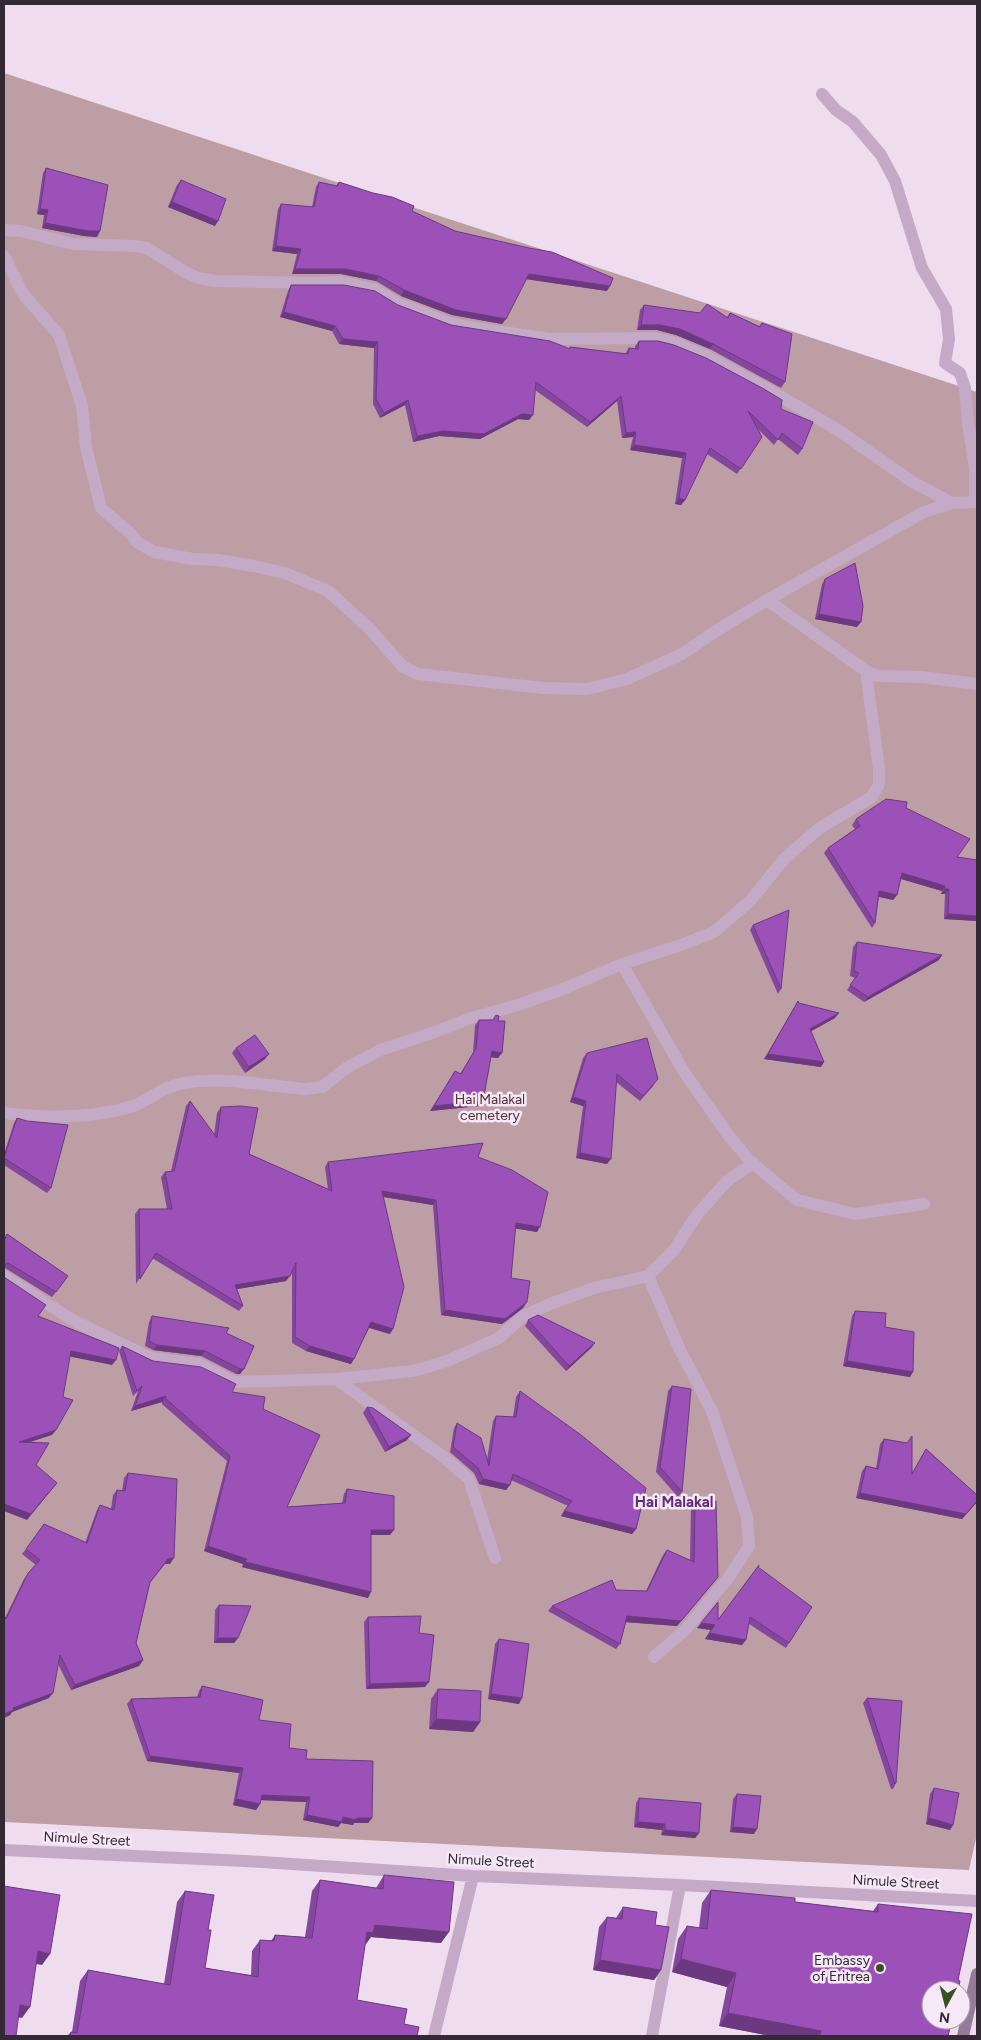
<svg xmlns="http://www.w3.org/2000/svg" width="981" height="2040" font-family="Figtree,sans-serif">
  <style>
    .green { fill: #bd9ea4 }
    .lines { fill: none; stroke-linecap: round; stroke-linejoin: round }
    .lane { stroke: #c4aac6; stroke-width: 12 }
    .street { stroke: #c4aac6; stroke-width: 12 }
    .secondary { stroke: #947c99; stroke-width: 12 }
    .wall { fill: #85469e }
    .shaded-wall { fill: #6c3981 }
    .building { fill: #9b51b8; stroke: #6c3981 }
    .poi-dot { fill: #385123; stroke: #f7e8f7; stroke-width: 2 }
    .labels { text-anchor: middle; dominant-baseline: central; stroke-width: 5; stroke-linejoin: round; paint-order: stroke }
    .park-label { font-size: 14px; fill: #502f34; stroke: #f7e8f7 }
    .street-label { font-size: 14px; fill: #322934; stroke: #f7e8f7 }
    .poi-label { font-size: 14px; fill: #322934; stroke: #f7e8f7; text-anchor: end }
    .neighbourhood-label { font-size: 15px; font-weight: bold; fill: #632b7a; stroke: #f7e8f7 }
  </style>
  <rect width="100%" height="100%" fill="#efddef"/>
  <path class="green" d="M 4,73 L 977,392 L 977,1834 L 969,1870 L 4,1822 Z"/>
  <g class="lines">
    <path class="lane" d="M 822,94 L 836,110 L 853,122 L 881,155 L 895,181 L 922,268 L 946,309 L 949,339 L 945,363 L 960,373 L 965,388 L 968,423 L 975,468 L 975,502"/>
    <path class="street" d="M 4,230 L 21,231 L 73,244 L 134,246 L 147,248 L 185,272 L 198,278 L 216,281 L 309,283 L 341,282 L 374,289 L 397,303 L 450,323 L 468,327 L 552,339 L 655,338 L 673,342 L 706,356 L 764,387 L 838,430 L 911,481 L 952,503
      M 4,256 L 23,294 L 59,335 L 82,406 L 86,447 L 101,508 L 131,534 L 137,542 L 154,552 L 193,559 L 218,560 L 253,566 L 285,573 L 328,591 L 369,628 L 403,667 L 418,674 L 543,688 L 587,689 L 627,679 L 682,654 L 716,631 L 767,600 L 924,512 L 952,503 L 977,502
      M 767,600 L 866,671 L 878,676 L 922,677 L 977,684
      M 622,964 L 684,1072 L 729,1136 L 750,1161 L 797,1200 L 855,1214 L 924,1204
      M 4,1113 C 45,1118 92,1119 133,1106 C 150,1100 163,1086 184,1083 C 224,1076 266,1086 306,1089 L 322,1087 L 348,1067 L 380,1050 L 432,1033 L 471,1018 L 518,1005 L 563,989 L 622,964 L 681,945 L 714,932 L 750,901 L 785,858 L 821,827 L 872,797 L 879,784 L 879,769 L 866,671
      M 4,1276 L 74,1321 L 151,1358 L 200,1364 L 234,1382 L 336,1379 L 441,1455 L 469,1479 L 495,1558
      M 648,1276 L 680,1350 L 712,1411 L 747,1517 L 749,1546 L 729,1577 L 685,1630 L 654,1657
      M 336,1379 L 413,1371 L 447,1361 L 499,1338 L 522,1317 L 550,1304 L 594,1288 L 648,1276 L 674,1250 L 696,1216 L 727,1181 L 753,1163
      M 4,1850 L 245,1861 L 473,1876 L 680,1885 L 977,1901
      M 434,2036 L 473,1876
      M 652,2036 L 680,1885"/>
    <path class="secondary" d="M 963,2036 L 977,1974"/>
  </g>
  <path class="wall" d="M 46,168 L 97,237 L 84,236 L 42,228 L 44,215 L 37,214 L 43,173 Z
    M 181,180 L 215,226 L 168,207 L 177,185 Z
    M 319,182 L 336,186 L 339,182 L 412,211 L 455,231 L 607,291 L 526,279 L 502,324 L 452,315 L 401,296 L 376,281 L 341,274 L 292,274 L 297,254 L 272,251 L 278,209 L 281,204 L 312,207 L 316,187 Z
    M 291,285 L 398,305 L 451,325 L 569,349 L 570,347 L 625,354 L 629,348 L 635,349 L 635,346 L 639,341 L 781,409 L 802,449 L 798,455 L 778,439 L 774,445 L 757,428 L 762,437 L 737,474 L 707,454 L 685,500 L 681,505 L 675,504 L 682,458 L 630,450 L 633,437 L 622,438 L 617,401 L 587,427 L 535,390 L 529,420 L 518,419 L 480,439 L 439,436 L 413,442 L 405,405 L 380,418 L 373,404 L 374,348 L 339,344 L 332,331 L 280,317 L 288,291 Z
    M 644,305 L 727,317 L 730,313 L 759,326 L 762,323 L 785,382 L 781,388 L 710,349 L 676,335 L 657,330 L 637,330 L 640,310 Z
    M 825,579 L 857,627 L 815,619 L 822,584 Z
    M 906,808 L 957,857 L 977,860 L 977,921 L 944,919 L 945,894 L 941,894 L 942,891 L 901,879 L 897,895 L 893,900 L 879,897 L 875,923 L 872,928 L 824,853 L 828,848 L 855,829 L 852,825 L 856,819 Z
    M 753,925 L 781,989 L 778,994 L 750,930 Z
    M 857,942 L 939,960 L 864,1002 L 847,990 L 855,978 L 850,976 L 853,947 Z
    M 798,1001 L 799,1003 L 835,1018 L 811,1031 L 821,1067 L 764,1059 Z
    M 479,1020 L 498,1021 L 498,1058 L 491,1057 L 483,1101 L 479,1106 L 430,1111 L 455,1071 L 460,1074 L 473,1053 L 475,1025 Z
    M 236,1048 L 265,1059 L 245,1073 L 232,1053 Z
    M 587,1053 L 654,1085 L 640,1101 L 616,1082 L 607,1164 L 576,1158 L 583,1106 L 570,1102 L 583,1058 Z
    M 190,1101 L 214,1135 L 217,1113 L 221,1107 L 249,1154 L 328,1189 L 325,1167 L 328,1162 L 478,1157 L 537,1232 L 515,1228 L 511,1278 L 523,1308 L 502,1324 L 441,1315 L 433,1205 L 383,1197 L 390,1334 L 369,1328 L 351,1364 L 306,1351 L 292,1343 L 292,1270 L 286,1281 L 237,1289 L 243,1306 L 239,1311 L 152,1258 L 136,1284 L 135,1214 L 139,1209 L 167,1209 L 161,1177 L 165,1172 L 171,1171 L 186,1106 Z
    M 17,1118 L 27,1121 L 51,1188 L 47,1193 L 4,1165 L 4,1154 L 14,1123 Z
    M 7,1234 L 68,1276 L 52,1297 L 5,1268 L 4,1269 L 4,1239 Z
    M 855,1311 L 885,1327 L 910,1377 L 843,1366 L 852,1316 Z
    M 152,1316 L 226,1333 L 254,1346 L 240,1374 L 236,1374 L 201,1356 L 153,1350 L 145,1346 L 149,1322 Z
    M 528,1320 L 595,1343 L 591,1348 L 566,1371 L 525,1326 Z
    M 122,1346 L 153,1361 L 232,1392 L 263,1409 L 287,1507 L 342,1503 L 344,1494 L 347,1489 L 390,1535 L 371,1535 L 368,1598 L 242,1567 L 243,1564 L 204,1551 L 227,1461 L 162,1404 L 162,1402 L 131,1411 L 138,1391 L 133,1396 L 119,1351 Z
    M 672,1386 L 682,1492 L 678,1497 L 656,1472 L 668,1391 Z
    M 520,1391 L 636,1529 L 632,1534 L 561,1516 L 568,1506 L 511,1480 L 506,1490 L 479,1484 L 474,1473 L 450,1452 L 454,1428 L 457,1423 L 487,1460 L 493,1421 L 496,1416 L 513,1417 L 516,1397 Z
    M 367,1407 L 407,1440 L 385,1452 L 363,1413 Z
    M 884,1439 L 912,1473 L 926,1449 L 977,1495 L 977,1502 L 962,1519 L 856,1498 L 862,1471 L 866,1466 L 876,1468 L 880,1444 Z
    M 128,1473 L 170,1564 L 165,1564 L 150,1583 L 136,1643 L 143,1660 L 139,1666 L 71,1690 L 58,1664 L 49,1698 L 12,1712 L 10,1715 L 4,1718 L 4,1615 L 5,1618 L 24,1579 L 36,1565 L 22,1554 L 26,1549 L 85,1543 L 97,1510 L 100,1505 L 111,1509 L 113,1495 L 117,1490 L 122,1491 L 124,1478 Z
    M 695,1501 L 718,1577 L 677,1626 L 626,1622 L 620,1644 L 616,1649 L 548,1611 L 552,1606 L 616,1590 L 646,1591 L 663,1555 L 667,1550 L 690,1561 L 691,1506 Z
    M 758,1567 L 789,1643 L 786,1648 L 749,1624 L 742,1645 L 705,1639 L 711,1630 L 697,1628 L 718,1620 Z
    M 219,1605 L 238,1638 L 234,1643 L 214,1643 L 215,1610 Z
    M 368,1617 L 419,1633 L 425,1687 L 366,1689 L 364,1622 Z
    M 499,1639 L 519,1704 L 488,1699 L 495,1644 Z
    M 202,1686 L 259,1720 L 289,1748 L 306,1759 L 372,1818 L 368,1823 L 354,1823 L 353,1825 L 341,1823 L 338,1827 L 303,1820 L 306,1802 L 261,1800 L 260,1804 L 256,1810 L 233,1805 L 239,1773 L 147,1761 L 127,1704 L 131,1699 L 197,1697 L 199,1691 Z
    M 438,1689 L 480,1722 L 473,1732 L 429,1729 L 431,1699 Z
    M 867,1698 L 896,1783 L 893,1789 L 891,1789 L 863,1703 Z
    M 934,1788 L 953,1825 L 950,1830 L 926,1824 L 930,1794 Z
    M 737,1794 L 754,1834 L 730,1832 L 733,1799 Z
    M 639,1798 L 699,1833 L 695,1838 L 661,1835 L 662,1830 L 634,1827 L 636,1803 Z
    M 384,1875 L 441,1943 L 371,1937 L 365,1944 L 357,2000 L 404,2024 L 417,2036 L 67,2036 L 71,2032 L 72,2032 L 80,1981 L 88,1970 L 164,1984 L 177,1902 L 185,1891 L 208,1930 L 205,1968 L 251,1975 L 252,1951 L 260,1940 L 271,1941 L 275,1935 L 305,1937 L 312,1891 L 320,1880 L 376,1888 Z
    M 711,1890 L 795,1902 L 873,1911 L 878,1904 L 958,1980 L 948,2036 L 771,2036 L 719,2026 L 727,1987 L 672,1972 L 678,1939 L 687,1926 L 699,1928 L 702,1903 Z
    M 623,1907 L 655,1925 L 661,1970 L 654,1980 L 593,1970 L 599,1927 L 607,1917 L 616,1918 Z"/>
  <path class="shaded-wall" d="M 172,202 L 218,221 L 215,226 L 168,207 Z
    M 40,209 L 48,210 L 44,215 L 37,214 Z
    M 45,223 L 100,231 L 97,237 L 84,236 L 42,228 Z
    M 276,246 L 301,249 L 297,254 L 272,251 Z
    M 295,269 L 345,269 L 379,276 L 376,281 L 341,274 L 292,274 Z
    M 529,274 L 610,286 L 607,291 L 525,279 Z
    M 404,290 L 506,319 L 502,324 L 452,315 L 401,296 Z
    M 284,312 L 335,326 L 332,331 L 280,317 Z
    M 641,325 L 660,325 L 680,329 L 713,344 L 710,349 L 676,335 L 657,330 L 637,330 Z
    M 343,339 L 378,342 L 374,348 L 339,344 Z
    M 621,396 L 617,401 L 587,427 L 590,422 Z
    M 408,400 L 405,405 L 380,418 L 384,413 Z
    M 522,414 L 533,415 L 529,420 L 518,419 L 480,439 L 439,436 L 413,442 L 417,436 Z
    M 636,432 L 633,437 L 622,438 L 626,433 Z
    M 634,445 L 686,453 L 682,458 L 630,450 Z
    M 679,498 L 685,500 L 681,505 L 675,504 Z
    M 819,614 L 861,622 L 857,627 L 815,619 Z
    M 902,873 L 945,886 L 942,891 L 898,878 Z
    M 945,889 L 949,889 L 945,894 L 941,894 Z
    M 879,891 L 897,895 L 893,900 L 876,896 Z
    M 948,914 L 977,916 L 977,921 L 944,919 Z
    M 942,955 L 939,960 L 864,1002 L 868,997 Z
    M 839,1013 L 835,1018 L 806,1034 L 810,1029 Z
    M 492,1051 L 502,1053 L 498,1058 L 489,1057 Z
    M 269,1054 L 265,1059 L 245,1073 L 249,1067 Z
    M 768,1054 L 824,1062 L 821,1067 L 764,1059 Z
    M 573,1097 L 586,1101 L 583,1106 L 570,1102 Z
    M 483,1101 L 479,1106 L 430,1111 L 434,1106 Z
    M 580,1153 L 611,1159 L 607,1164 L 576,1158 Z
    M 382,1191 L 436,1200 L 433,1205 L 378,1196 Z
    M 516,1223 L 540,1227 L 537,1232 L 512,1228 Z
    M 290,1276 L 286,1281 L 232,1290 L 235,1285 Z
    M 527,1302 L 523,1308 L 502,1324 L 441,1315 L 445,1310 Z
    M 371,1322 L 393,1329 L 390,1334 L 367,1327 Z
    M 595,1343 L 591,1348 L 566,1371 L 569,1366 Z
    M 157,1345 L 205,1351 L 201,1356 L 153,1350 Z
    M 310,1346 L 354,1359 L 351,1364 L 306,1351 Z
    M 71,1351 L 116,1360 L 112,1365 L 67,1356 Z
    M 847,1361 L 913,1372 L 910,1377 L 843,1366 Z
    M 240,1369 L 244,1369 L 240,1374 L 236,1374 Z
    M 166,1396 L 162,1402 L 131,1411 L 135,1406 Z
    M 56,1430 L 52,1435 L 15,1447 L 19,1442 Z
    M 411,1435 L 407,1440 L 385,1452 L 389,1447 Z
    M 483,1479 L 510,1485 L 506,1490 L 479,1484 Z
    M 57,1483 L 27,1520 L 4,1511 L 4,1504 Z
    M 860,1493 L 977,1501 L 977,1502 L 962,1519 L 856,1498 Z
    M 564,1511 L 636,1529 L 632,1534 L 561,1516 Z
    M 371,1530 L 394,1530 L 390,1535 L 368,1535 Z
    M 208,1546 L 247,1559 L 243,1564 L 204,1551 Z
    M 174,1558 L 170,1564 L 165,1564 L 168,1559 Z
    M 245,1562 L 371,1592 L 368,1598 L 242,1567 Z
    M 718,1577 L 677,1626 L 623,1622 L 627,1616 Z
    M 701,1623 L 715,1625 L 712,1630 L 697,1628 Z
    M 709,1633 L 746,1640 L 742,1645 L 705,1639 Z
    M 218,1638 L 238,1638 L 234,1643 L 214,1643 Z
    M 143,1660 L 139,1666 L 71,1690 L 75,1685 Z
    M 429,1682 L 425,1687 L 366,1689 L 370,1684 Z
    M 53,1693 L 49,1698 L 12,1712 L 10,1715 L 4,1718 L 4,1714 L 13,1708 Z
    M 491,1694 L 522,1698 L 519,1704 L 488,1699 Z
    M 436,1719 L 480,1722 L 473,1732 L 429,1729 Z
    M 150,1756 L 243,1768 L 239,1773 L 147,1761 Z
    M 262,1795 L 310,1797 L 306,1802 L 258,1800 Z
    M 236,1799 L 260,1804 L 256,1810 L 233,1805 Z
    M 307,1815 L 343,1817 L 372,1818 L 368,1823 L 354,1823 L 353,1825 L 341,1823 L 338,1827 L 303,1820 Z
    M 929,1818 L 953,1825 L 950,1830 L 926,1824 Z
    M 638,1822 L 665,1824 L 662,1830 L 634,1827 Z
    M 733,1827 L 757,1829 L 754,1834 L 730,1832 Z
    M 665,1830 L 699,1833 L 695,1838 L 661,1835 Z
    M 375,1925 L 449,1932 L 441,1943 L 371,1937 L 366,1944 L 359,1943 L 367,1932 Z
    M 38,1951 L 50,1954 L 42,1965 L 30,1963 Z
    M 681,1959 L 736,1973 L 727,1987 L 672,1972 Z
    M 600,1960 L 661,1970 L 654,1980 L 593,1970 Z
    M 20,2005 L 30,2007 L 22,2018 L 12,2016 Z
    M 728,2013 L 821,2031 L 818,2036 L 771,2036 L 719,2026 Z"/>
  <path class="building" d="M 46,168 L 108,185 L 100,231 L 88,231 L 45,223 L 48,210 L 40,209 Z
    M 181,180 L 226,199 L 218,221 L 172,202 Z
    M 319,182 L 337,186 L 339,182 L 373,193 L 392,197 L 414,206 L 412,211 L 455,231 L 529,248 L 552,252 L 613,278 L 610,286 L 529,274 L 506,319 L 456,310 L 404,290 L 379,276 L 345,269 L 295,269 L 301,249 L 276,246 L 281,204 L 314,207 Z
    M 291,285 L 344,285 L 375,291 L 398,305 L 451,325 L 550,341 L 570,349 L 570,347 L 628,354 L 629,348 L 638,349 L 639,341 L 658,341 L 674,345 L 706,358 L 764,389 L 782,400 L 781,409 L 813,422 L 802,449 L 782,433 L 778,440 L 748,411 L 762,437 L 741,469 L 710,448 L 685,500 L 679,498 L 686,453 L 634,445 L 636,432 L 626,433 L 621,396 L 590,422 L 536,382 L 533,415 L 522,414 L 484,434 L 443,431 L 417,436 L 408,400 L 384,413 L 376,399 L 378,342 L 343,339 L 335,326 L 284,312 Z
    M 707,304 L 728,318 L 730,313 L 760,327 L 762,323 L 792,334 L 785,382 L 713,344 L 680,329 L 660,325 L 641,325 L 644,305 L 700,313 Z
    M 855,563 L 863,606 L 861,622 L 819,614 L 825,579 Z
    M 886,799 L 907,802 L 906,808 L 970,839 L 957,857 L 977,860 L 977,916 L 948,914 L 949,889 L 945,889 L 945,886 L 902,873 L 897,895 L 879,891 L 875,923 L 828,848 L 860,826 L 856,819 Z
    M 789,910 L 781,989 L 753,925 Z
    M 857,942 L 942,955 L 868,997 L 850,985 L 859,973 L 854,971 Z
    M 798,1001 L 799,1003 L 839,1013 L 810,1029 L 824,1062 L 768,1054 Z
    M 496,1015 L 499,1016 L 498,1021 L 505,1021 L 502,1053 L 492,1051 L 483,1101 L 434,1106 L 455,1071 L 461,1074 L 476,1048 L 479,1020 L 493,1020 Z
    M 255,1035 L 269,1054 L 249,1067 L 236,1048 Z
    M 647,1038 L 658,1079 L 643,1096 L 617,1074 L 611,1159 L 580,1153 L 586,1101 L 573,1097 L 587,1053 Z
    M 190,1101 L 217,1138 L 221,1107 L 241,1106 L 258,1108 L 249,1154 L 332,1191 L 328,1162 L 483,1143 L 478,1157 L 512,1170 L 548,1192 L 540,1227 L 516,1223 L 511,1278 L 530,1281 L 527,1302 L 505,1319 L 445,1310 L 436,1200 L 382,1191 L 404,1287 L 393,1329 L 371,1322 L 354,1359 L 310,1346 L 295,1337 L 296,1263 L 290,1276 L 235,1285 L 243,1306 L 156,1253 L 140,1279 L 139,1209 L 172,1209 L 165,1172 L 174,1171 Z
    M 17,1118 L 27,1121 L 68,1125 L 51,1188 L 4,1158 Z
    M 7,1234 L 68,1276 L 56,1292 L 8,1263 L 4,1265 L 4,1241 Z
    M 4,1277 L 46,1305 L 38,1316 L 119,1348 L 116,1360 L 71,1351 L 63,1397 L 73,1400 L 56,1430 L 19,1442 L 49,1443 L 36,1465 L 57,1483 L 31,1514 L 4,1504 Z
    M 855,1311 L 886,1313 L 885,1327 L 914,1332 L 913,1372 L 847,1361 Z
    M 538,1315 L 595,1343 L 569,1366 L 528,1320 Z
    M 152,1316 L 229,1328 L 226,1333 L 254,1346 L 244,1369 L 240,1369 L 205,1351 L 157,1345 L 149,1341 Z
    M 122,1346 L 153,1361 L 201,1367 L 236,1384 L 232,1392 L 265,1397 L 263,1409 L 320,1435 L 287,1507 L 345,1503 L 347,1489 L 394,1496 L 394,1530 L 371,1530 L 371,1592 L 245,1562 L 247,1559 L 208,1546 L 230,1456 L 165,1398 L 166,1396 L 135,1406 L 142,1386 L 137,1391 Z
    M 672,1386 L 691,1389 L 682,1492 L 660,1467 Z
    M 520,1391 L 581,1435 L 646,1488 L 636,1529 L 564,1511 L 572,1501 L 513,1474 L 510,1485 L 483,1479 L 478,1468 L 453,1447 L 457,1423 L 481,1438 L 489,1466 L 496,1416 L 516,1417 Z
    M 367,1407 L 373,1408 L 411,1435 L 389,1447 Z
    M 912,1436 L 912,1474 L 926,1449 L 977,1495 L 977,1501 L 966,1514 L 860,1493 L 866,1466 L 878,1469 L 884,1439 L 907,1443 Z
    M 128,1473 L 177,1479 L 174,1558 L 168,1559 L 150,1582 L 136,1643 L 143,1660 L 75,1685 L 60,1655 L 53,1693 L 13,1708 L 14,1710 L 4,1714 L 4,1615 L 6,1619 L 28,1573 L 40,1560 L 26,1549 L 44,1524 L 87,1543 L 100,1505 L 114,1510 L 117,1490 L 125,1491 Z
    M 695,1501 L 716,1501 L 718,1577 L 681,1621 L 627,1616 L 620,1644 L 552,1606 L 612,1580 L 616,1590 L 647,1591 L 667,1550 L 694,1562 Z
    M 759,1565 L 758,1567 L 812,1607 L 789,1643 L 750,1617 L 746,1640 L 709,1633 L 715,1625 L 701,1623 L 718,1602 L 718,1620 Z
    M 219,1605 L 251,1606 L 238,1638 L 218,1638 Z
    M 421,1616 L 419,1633 L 434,1635 L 429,1682 L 370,1684 L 368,1617 Z
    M 499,1639 L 529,1644 L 522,1698 L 491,1694 Z
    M 202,1686 L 263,1700 L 259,1720 L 291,1724 L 289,1748 L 307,1750 L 306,1759 L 373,1761 L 372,1818 L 357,1818 L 356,1820 L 343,1817 L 342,1822 L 307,1815 L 310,1797 L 262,1795 L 260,1804 L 236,1799 L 243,1768 L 150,1756 L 131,1699 L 200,1697 Z
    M 438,1689 L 481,1691 L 480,1722 L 436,1719 Z
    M 867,1698 L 902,1701 L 896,1783 L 895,1784 Z
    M 934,1788 L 959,1793 L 953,1825 L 929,1818 Z
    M 737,1794 L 761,1796 L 757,1829 L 733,1827 Z
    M 639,1798 L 701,1803 L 699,1833 L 665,1830 L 665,1824 L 638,1822 Z
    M 384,1875 L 454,1882 L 449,1932 L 375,1925 L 373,1933 L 367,1932 L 357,2000 L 407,2009 L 404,2024 L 419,2027 L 417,2036 L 70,2036 L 71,2032 L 77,2033 L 88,1970 L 170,1985 L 185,1891 L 214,1895 L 208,1930 L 211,1930 L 205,1968 L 258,1977 L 260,1940 L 274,1941 L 275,1935 L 312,1938 L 320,1880 L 383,1889 Z
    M 4,1886 L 60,1895 L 50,1954 L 38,1951 L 30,2007 L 20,2005 L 16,2036 L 4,2036 Z
    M 711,1890 L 795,1898 L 795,1902 L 878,1912 L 878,1904 L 972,1914 L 958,1980 L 960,1981 L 958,1990 L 931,1990 L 931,2020 L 952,2020 L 948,2036 L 820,2036 L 821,2031 L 728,2013 L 736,1973 L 681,1959 L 687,1926 L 707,1929 Z
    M 623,1907 L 657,1912 L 655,1925 L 669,1927 L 661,1970 L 600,1960 L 607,1917 L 622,1919 Z"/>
  <circle class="poi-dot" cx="880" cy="1968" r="5"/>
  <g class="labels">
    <g class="park-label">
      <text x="490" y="1099">Hai Malakal<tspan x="490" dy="16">cemetery</tspan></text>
    </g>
    <g class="street-label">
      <text transform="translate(87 1839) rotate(3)">Nimule Street</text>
      <text transform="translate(491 1861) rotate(3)">Nimule Street</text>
      <text transform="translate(896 1882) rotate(3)">Nimule Street</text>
    </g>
    <g class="poi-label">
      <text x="870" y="1960">Embassy<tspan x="870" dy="16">of Eritrea</tspan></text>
    </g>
    <g class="neighbourhood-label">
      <text x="674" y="1502">Hai Malakal</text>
    </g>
  </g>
  <rect width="981" height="2040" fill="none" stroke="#322934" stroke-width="10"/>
  <g transform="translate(946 2005) rotate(187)"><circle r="24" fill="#f7e8f7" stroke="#a89ca9"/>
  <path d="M0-4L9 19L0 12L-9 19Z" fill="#385123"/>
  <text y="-8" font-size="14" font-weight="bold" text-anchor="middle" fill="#322934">N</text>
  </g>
</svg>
